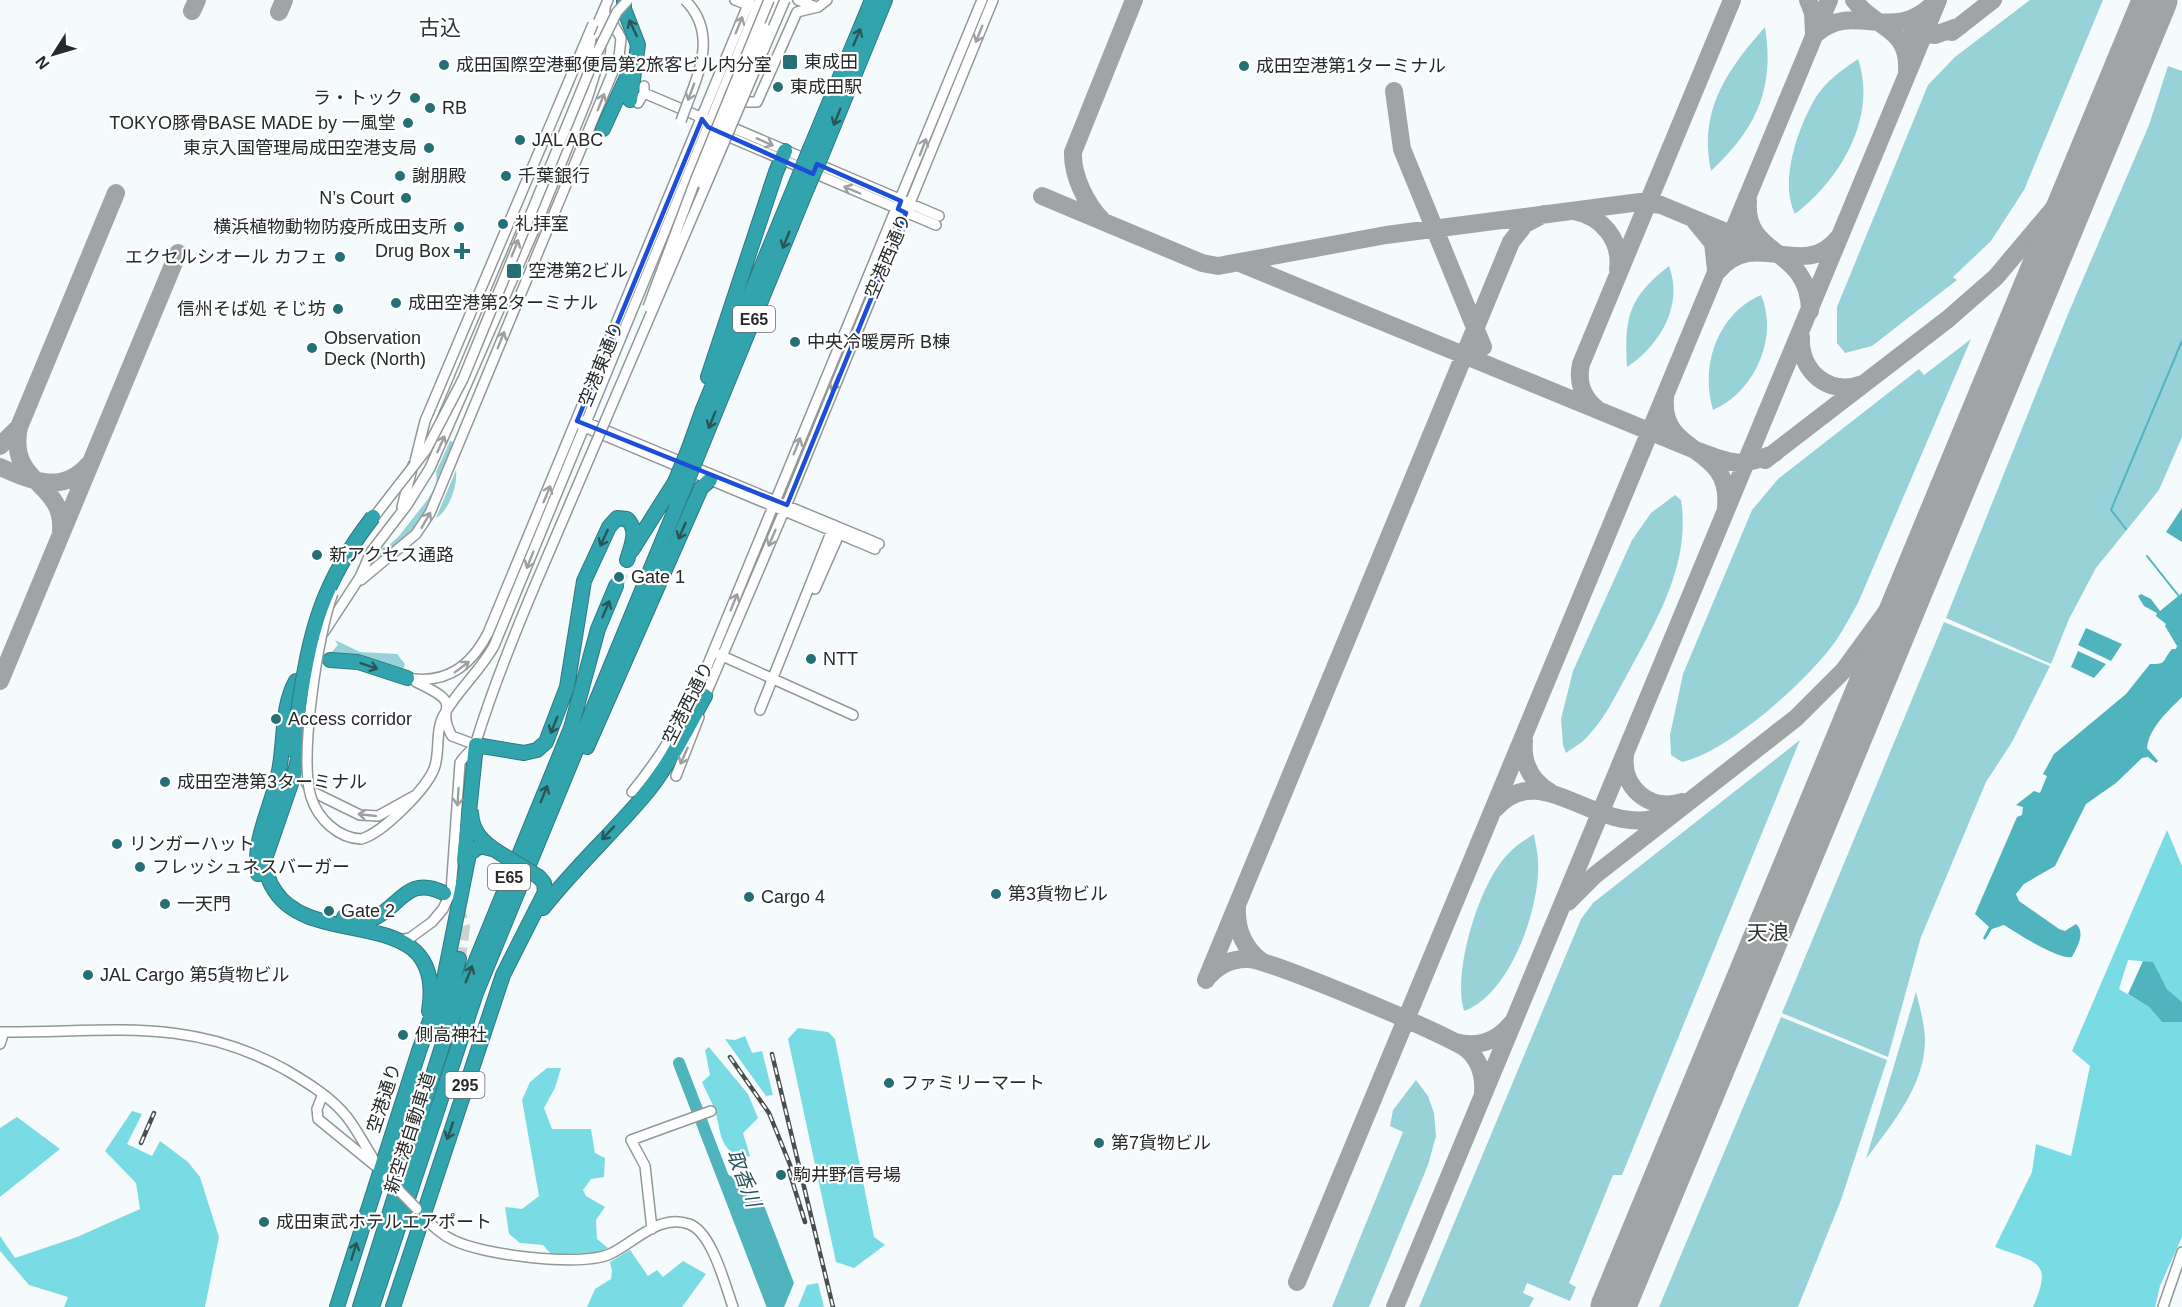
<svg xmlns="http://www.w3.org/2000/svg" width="2182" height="1307" font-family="Helvetica,'Noto Sans JP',sans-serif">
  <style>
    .green { fill: #97d2d8 }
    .forest { fill: #79dce5 }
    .water { fill: #4fb4be }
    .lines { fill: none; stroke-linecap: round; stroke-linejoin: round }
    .stream { stroke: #4fb4be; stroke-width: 2 }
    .river { stroke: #4fb4be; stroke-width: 12 }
    .taxiway { stroke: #a0a4a5; stroke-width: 18 }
    .runway { stroke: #a0a4a5; stroke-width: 45 }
    .highway-tunnel { stroke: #ccd1d2; stroke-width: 14; stroke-dasharray: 14 7; stroke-linecap: butt }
    .minor-casing { stroke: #929898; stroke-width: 12 }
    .highway-casing { stroke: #2e7980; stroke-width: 16 }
    .minor { stroke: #fff; stroke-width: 9 }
    .highway { stroke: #32a4ae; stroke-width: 14 }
    .rail-casing { stroke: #4b4e4e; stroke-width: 4.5 }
    .rail { stroke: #fff; stroke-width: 2; stroke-dasharray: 7; stroke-linecap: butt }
    .minor-bridge-casing { stroke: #929898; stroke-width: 12; stroke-linecap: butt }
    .highway-bridge-casing { stroke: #2e7980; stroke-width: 16; stroke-linecap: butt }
    .minor-bridge { stroke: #fff; stroke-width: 9 }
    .highway-bridge { stroke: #32a4ae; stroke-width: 14 }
    .oneway { stroke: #9e9f9f }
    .oneway2 { stroke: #2b5558 }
    .marked { fill: none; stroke: #1d4ed8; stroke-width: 4.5; stroke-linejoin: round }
    .poi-dot { fill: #256f76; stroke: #fff; stroke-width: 2 }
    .labels { text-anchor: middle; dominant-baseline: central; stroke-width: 4.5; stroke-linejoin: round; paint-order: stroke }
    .shield { fill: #fff; stroke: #686a6a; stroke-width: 1.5 }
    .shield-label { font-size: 16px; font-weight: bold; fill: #272a2a }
    .poi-label { font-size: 18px; fill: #272a2a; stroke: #fff; text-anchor: start }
    .street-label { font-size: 18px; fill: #272a2a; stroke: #fff }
    .water-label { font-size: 20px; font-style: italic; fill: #29555a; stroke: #fff }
    .quarter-label { font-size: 21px; fill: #303435; stroke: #fff }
  </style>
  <rect width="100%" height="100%" fill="#f5fbfc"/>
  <path class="green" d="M 2030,0 L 2103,0 L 2024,190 L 1991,241 L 1953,277 L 1957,280 L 1872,346 L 1845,353 L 1837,343 L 1837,307 L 1928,85 L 1955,57 Z
    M 1765,27 C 1775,89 1756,129 1711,171 C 1698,111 1727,70 1765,27 Z
    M 1858,59 C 1878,117 1840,180 1795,214 C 1779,181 1798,127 1816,97 C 1827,80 1842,70 1858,59 Z
    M 2168,66 L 2182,71 L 2182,437 L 2159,490 L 2096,568 L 2069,619 L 2051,664 L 1946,618 L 2068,314 L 2149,125 Z
    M 1669,266 C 1684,306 1659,346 1627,367 C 1624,317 1629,297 1669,266 Z
    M 1761,295 C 1779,337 1755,392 1713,410 C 1700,366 1717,314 1761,295 Z
    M 1971,339 L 1858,603 C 1851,615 1844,628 1837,639 C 1811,678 1727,753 1682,762 L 1671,755 L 1670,735 L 1683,674 L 1752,510 L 1778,479 L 1919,369 L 1924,375 Z
    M 450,441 L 455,443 L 421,525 L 368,568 L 378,548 L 387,547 L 399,536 L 428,499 L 437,484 L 436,472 Z
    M 456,470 C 458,485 449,511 436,518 Z
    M 1675,495 L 1681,500 C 1691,563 1657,620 1628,673 C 1616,695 1605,718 1588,736 C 1582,743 1573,748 1566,753 L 1563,745 L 1561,719 L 1573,671 L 1632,540 L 1651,513 Z
    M 1944,622 L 2050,666 L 2012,742 L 1986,782 L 1921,937 L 1888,1057 L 1782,1013 Z
    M 335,640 L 360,652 L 397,654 L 405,664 L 402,672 L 330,654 L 338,645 Z
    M 1800,740 L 1622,1175 L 1613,1175 L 1569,1283 L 1576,1287 L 1570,1301 L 1527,1283 L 1523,1293 L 1534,1298 L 1529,1307 L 1419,1307 L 1581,919 L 1593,903 Z
    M 1534,834 C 1535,843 1538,852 1538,861 C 1541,907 1510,995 1464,1011 C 1452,973 1479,883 1508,854 C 1515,846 1525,840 1534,834 Z
    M 1916,992 C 1920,1007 1924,1023 1925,1038 C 1926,1084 1892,1124 1866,1159 Z
    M 1781,1017 L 1887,1060 L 1841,1200 L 1798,1307 L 1659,1307 Z
    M 1416,1080 L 1428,1096 L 1434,1113 L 1436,1136 L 1428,1165 L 1369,1307 L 1332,1307 L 1403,1132 L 1390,1126 L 1393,1110 Z"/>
  <path class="forest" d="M 2167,830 L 2182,866 L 2182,1002 L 2167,989 L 2152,962 L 2128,960 L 2119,989 L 2149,1007 L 2162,1022 L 2182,1022 L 2182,1237 L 2160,1286 L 2155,1307 L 2033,1307 C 2054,1259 2036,1263 1995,1247 L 2032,1172 L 2036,1144 L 2071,1156 L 2090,1066 L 2072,1051 Z
    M 798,1028 L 828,1032 L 835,1039 L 874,1237 L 885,1245 L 854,1268 L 836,1262 L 788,1039 Z
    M 745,1036 L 752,1053 L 762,1051 L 773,1095 L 766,1096 L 725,1039 L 735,1040 Z
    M 709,1047 L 748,1094 L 758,1118 L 743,1133 L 750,1156 L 740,1159 C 719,1144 722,1137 716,1114 C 713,1103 706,1092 702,1082 L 710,1075 L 705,1050 Z
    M 547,1068 L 561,1068 L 555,1088 L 544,1108 L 552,1129 L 591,1129 L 595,1153 L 605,1158 L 604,1177 L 591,1179 L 583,1190 L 586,1196 L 605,1207 L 596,1220 L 597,1239 L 608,1248 L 599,1252 L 552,1255 L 543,1245 L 520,1243 L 509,1234 L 505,1207 L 522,1209 L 539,1196 L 522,1100 L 530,1082 Z
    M 132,1111 L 142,1114 L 127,1144 L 152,1156 L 160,1141 L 188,1162 L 200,1177 L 219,1237 L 205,1307 L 64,1307 L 68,1297 L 29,1285 L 0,1251 L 0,1236 L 15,1258 L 77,1237 L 140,1209 L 136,1183 L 105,1151 Z
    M 17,1117 L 60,1149 L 0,1197 L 0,1128 Z
    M 630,1250 L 648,1276 L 657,1270 L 663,1277 L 683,1261 L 706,1274 L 682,1307 L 587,1307 L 595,1289 L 611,1279 L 612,1271 L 610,1262 Z
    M 818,1283 L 824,1307 L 798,1307 L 807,1285 Z"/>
  <path class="water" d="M 2182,508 L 2182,542 L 2166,532 Z
    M 2182,593 L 2182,697 C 2168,711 2149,728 2147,748 L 2158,761 L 2156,763 L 2148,757 L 2142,758 L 2116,783 L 2086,804 L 2055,866 L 2024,884 L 2016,894 L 2019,901 L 2059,929 L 2065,931 L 2076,924 C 2086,933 2077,947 2072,957 C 2058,960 2017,933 2004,925 L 1992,929 L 1985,940 L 1983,938 L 1989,927 L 1975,914 L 2017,817 L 2022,815 L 2023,807 L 2016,805 L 2034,791 L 2040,793 L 2047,776 L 2043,774 L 2054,754 L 2126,694 L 2150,664 C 2168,664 2161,662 2172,649 L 2176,649 L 2177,646 L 2165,626 L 2166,624 L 2156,616 L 2157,613 L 2144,606 L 2138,596 L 2141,594 L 2151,599 L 2160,611 Z
    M 2086,628 L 2122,644 L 2111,661 L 2078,645 Z
    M 2078,651 L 2106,664 L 2094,678 L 2071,667 Z
    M 2143,961 L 2153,962 L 2167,989 L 2182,1002 L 2182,1022 L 2162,1022 L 2149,1007 L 2128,994 Z
    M 727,1174 L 758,1190 L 794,1283 L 784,1307 L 779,1307 Z"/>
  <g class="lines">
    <path class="stream" d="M 2126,529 L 2111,510 L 2182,341
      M 2147,556 L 2178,595"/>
    <path class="river" d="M 679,1063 L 773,1307"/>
    <path class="taxiway" d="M 1808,0 L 1813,13 L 1814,33
      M 1854,0 C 1874,29 1910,26 1907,72
      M 192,11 L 197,0
      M 279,12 L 284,0
      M 2142,30 L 2152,0
      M 1913,32 L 1935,35 L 1960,26
      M 1952,32 L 1993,0
      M 1817,33 C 1855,0 1894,47 1936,1
      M 1394,91 L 1402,149 L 1483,347
      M 1042,196 L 1202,263 L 1218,266 L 1386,235 L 1640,202 L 1661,205 L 1779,254
      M 1748,200 C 1743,259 1809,245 1810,311
      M 1573,211 C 1602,216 1622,240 1618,270
      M 1102,220 C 1086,204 1072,175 1073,152 L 1134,0
      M 1695,221 L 1713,243 L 1716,270
      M 1242,264 L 1695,450 C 1732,463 1738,469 1775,453
      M 1718,271 C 1756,226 1803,283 1839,237
      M 1801,337 C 1799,371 1829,397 1863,384
      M 1665,398 C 1660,457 1732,443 1726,507
      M 1597,409 C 1583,398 1577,382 1581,364 L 1732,0
      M 19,427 C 7,485 65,481 61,531
      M 0,446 L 19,427 L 116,193
      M 1765,460 L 1948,319 L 1996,277 L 2054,208 L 2100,132
      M 0,467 C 32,481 63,495 89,464
      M 0,681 L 178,253
      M 1524,741 C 1522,763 1531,781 1550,792
      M 1625,755 C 1621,788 1650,812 1682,802
      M 1495,809 C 1542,754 1602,843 1665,815
      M 1568,902 L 1595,875 L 1796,718 L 1844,670 L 1920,566
      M 1237,907 C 1236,930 1244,948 1261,961
      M 1209,976 C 1219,965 1233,958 1249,959 C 1270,960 1452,1036 1468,1050 C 1480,1061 1484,1076 1483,1092
      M 1206,980 L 1511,242 L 1525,224 L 1544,214
      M 1455,1042 C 1477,1048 1497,1041 1511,1024
      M 1297,1282 L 1829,0
      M 1395,1307 L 1938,0"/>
    <path class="runway" d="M 1613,1307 L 2155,0"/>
    <path class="highway-tunnel" d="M 616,586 L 623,568
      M 457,906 L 463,927 L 459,959"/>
    <defs>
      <path id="minor" d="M 735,0 L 753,7
        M 798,0 L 816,7
        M 765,28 L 777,0
        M 588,46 L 608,0
        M 743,91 L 743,99 L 746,102 L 757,102 L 797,12 L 818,7 L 827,0
        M 644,93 L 705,119
        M 638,103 L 644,93 L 644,86
        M 724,124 L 939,216
        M 720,133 L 936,225
        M 686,215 L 701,183
        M 583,421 L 879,544
        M 582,426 L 875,549
        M 424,435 L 514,222
        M 402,507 L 413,465
        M 361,580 L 416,534 L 430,513 L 619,57 L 621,38 L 609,17
        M 815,589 L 841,530
        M 324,632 L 360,577 L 371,552 L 407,505 L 430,468 L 537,223 L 587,99 L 599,61 L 605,9
        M 718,654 L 853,715
        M 407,678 C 446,685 471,666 488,633 L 750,0
        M 416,682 C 469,707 433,703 452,736 L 476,745
        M 703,701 L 784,511 L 993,0
        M 760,710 L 834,525
        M 303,743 L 306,703
        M 302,760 L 304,779 L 311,791 L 360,815 L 378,816 L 414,796
        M 676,776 L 699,717
        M 632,792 C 661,757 681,722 701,681 L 982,0
        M 361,839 C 382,834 429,787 435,766 C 440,749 435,728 445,713 C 459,689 480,671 494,646 L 760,0
        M 400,940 L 410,938 L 432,922 L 443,909 L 451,892 L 460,763 C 464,755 474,750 476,742 C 492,690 512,640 533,590
        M 0,1032 C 106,1033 188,1015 286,1070 C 308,1083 331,1097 347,1117 C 360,1134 369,1154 382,1172
        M 0,1044 L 4,1032
        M 323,1094 L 317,1109 L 318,1119 L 378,1168
        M 421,1214 C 431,1224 440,1234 453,1240 C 482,1255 580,1267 610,1254 C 634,1243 659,1213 689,1224 C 712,1232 725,1285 733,1307
        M 652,1229 L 645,1166 L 631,1140 L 711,1111
        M 2163,1307 L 2182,1252"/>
      <path id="highway" d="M 624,0 L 624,9 L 638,45 L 630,100
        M 603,129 L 631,68
        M 810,149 L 872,0
        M 822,154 L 885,0
        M 708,377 L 776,172 L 785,151
        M 689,448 L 703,409 L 797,181
        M 699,452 L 808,186
        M 632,550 L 675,482
        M 330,660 L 358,662 L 407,678
        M 303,738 L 295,772 L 266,856 C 265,869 267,880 275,891 C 314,952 447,900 429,1011
        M 476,745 L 524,753 L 537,750 L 546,742 L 567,687 L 584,581 L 609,527 L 617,518 L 627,519 C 639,530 631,547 627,560
        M 587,747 L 701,488 L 710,480
        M 293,750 L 298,712
        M 471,813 C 472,836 489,847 508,858
        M 464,860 L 476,745
        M 258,874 C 252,839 273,805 279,771 C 285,741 281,708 296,681
        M 543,908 C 576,866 615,831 648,791 C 671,762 687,728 705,696
        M 344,917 C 353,919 363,922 372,919 C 400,908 406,874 444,893
        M 441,1025 L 459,959
        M 337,1307 L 419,1051 L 443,984 L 469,854 L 480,846 L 492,849
        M 360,1307 L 446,1034 L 571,728 L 598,629 L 616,586
        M 372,1307 L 476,993 L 685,486
        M 393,1307 L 503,975 L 545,892 L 544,883 L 539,877"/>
    </defs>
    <use href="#minor" class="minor-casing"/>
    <use href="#highway" class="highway-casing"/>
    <use href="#minor" class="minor"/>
    <use href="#highway" class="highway"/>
    <defs>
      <path id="rail" d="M 772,1054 L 833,1307
        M 730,1057 L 769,1113 L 795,1177
        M 141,1143 L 154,1113
        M 789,1171 L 805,1222"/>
    </defs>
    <use href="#rail" class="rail-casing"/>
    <use href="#rail" class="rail"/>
    <defs>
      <path id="minor-bridge" d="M 586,69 L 591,38
        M 681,121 C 695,80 721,36 685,0
        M 701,183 L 765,28
        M 648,307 L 695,181 L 769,0
        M 415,461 L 425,421 L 593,24
        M 370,522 L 426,450 L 463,379 L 595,57 L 617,12 L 628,0
        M 533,590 L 785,0
        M 333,593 C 318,632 299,758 311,797 C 318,819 338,838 361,839
        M 387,1178 L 417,1209"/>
      <path id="highway-bridge" d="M 797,181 L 810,149
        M 808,186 L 822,154
        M 675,482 L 689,448
        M 685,486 L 699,452
        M 298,712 C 310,630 321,584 373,517
        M 508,858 L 539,877"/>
    </defs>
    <use href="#minor-bridge" class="minor-bridge-casing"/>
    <use href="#highway-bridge" class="highway-bridge-casing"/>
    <use href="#minor-bridge" class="minor-bridge"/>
    <use href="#highway-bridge" class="highway-bridge"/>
  </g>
  <defs><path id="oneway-shaft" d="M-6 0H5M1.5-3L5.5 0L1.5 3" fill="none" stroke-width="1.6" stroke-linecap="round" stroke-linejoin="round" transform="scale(1.5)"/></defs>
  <g class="oneway">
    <use href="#oneway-shaft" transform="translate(739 25) rotate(-68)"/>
    <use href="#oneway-shaft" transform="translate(979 34) rotate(112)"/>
    <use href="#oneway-shaft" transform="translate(691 92) rotate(111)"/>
    <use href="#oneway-shaft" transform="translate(601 102) rotate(-68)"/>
    <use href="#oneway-shaft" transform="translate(765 142) rotate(24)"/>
    <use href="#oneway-shaft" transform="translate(923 147) rotate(-69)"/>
    <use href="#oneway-shaft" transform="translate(852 190) rotate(-157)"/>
    <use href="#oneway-shaft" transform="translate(515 248) rotate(-68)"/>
    <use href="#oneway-shaft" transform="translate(501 340) rotate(-68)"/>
    <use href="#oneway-shaft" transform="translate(835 383) rotate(112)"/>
    <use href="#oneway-shaft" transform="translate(441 444) rotate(-66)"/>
    <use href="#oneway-shaft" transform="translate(797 446) rotate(-68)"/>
    <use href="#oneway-shaft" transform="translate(547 494) rotate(-67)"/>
    <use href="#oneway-shaft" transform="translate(426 520) rotate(-60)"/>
    <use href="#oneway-shaft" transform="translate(772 538) rotate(113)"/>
    <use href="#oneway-shaft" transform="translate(530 560) rotate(112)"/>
    <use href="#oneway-shaft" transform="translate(734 602) rotate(-68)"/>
    <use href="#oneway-shaft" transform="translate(462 667) rotate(-37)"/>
    <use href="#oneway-shaft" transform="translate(684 756) rotate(114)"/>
    <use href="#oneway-shaft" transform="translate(458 797) rotate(93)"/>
    <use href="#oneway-shaft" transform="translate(367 815) rotate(-174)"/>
  </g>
  <g class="oneway2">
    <use href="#oneway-shaft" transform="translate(633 28) rotate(-115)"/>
    <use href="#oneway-shaft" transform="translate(857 37) rotate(-67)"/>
    <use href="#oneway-shaft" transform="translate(837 117) rotate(112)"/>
    <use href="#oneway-shaft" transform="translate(786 240) rotate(112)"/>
    <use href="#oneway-shaft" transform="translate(712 420) rotate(112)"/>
    <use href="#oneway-shaft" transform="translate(682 531) rotate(114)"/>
    <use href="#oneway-shaft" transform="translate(604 538) rotate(115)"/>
    <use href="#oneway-shaft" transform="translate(606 609) rotate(-67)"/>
    <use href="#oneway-shaft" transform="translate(369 666) rotate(18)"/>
    <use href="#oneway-shaft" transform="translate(554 725) rotate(112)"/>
    <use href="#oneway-shaft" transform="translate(544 794) rotate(-68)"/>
    <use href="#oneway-shaft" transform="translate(608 833) rotate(133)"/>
    <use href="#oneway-shaft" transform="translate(469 974) rotate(-68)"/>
    <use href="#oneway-shaft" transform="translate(450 1131) rotate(109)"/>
    <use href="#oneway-shaft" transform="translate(354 1251) rotate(-73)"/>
  </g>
  <path class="marked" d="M 702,119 L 708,127 L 813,174 L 817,164 L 901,201 L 898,209 L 906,213 L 787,505 L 577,421 Z"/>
  <g class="poi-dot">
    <rect x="782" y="54" width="16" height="16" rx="3"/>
    <circle cx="444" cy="65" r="6"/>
    <circle cx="1244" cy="66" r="6"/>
    <circle cx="778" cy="87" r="6"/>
    <circle cx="415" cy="98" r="6"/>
    <circle cx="430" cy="108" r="6"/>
    <circle cx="408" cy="123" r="6"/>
    <circle cx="520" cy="140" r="6"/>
    <circle cx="429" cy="148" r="6"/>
    <circle cx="400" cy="176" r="6"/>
    <circle cx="506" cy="176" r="6"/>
    <circle cx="406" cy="198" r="6"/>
    <circle cx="503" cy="224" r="6"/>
    <circle cx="459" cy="227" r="6"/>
    <path d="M459 242h6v6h6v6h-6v6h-6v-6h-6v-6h6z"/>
    <circle cx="340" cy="257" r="6"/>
    <rect x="506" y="263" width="16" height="16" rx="3"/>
    <circle cx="396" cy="303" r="6"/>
    <circle cx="338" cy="309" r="6"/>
    <circle cx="795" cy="342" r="6"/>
    <circle cx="312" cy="348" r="6"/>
    <circle cx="317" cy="555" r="6"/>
    <circle cx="619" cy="577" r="6"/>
    <circle cx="811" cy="659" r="6"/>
    <circle cx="276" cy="719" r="6"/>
    <circle cx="165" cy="782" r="6"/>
    <circle cx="117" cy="844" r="6"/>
    <circle cx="140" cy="867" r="6"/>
    <circle cx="996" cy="894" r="6"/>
    <circle cx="749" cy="897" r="6"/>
    <circle cx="165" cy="904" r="6"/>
    <circle cx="329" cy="911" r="6"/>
    <circle cx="88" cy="975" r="6"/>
    <circle cx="403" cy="1035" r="6"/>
    <circle cx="889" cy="1083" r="6"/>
    <circle cx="1099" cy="1143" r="6"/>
    <circle cx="781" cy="1175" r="6"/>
    <circle cx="264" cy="1222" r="6"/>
  </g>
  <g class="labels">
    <g class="shield">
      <rect x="733" y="306" width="42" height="26" rx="4.5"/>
      <rect x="488" y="864" width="42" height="26" rx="4.5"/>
      <rect x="445.5" y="1072" width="39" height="26" rx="4.5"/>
    </g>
    <g class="shield-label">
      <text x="754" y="319">E65</text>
      <text x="509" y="877">E65</text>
      <text x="465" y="1085">295</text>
    </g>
    <g class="poi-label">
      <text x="804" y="62">東成田</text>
      <text x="456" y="65">成田国際空港郵便局第2旅客ビル内分室</text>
      <text x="1256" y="66">成田空港第1ターミナル</text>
      <text x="790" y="87">東成田駅</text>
      <text x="403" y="98" text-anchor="end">ラ・トック</text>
      <text x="442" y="108">RB</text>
      <text x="396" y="123" text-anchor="end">TOKYO豚骨BASE MADE by 一風堂</text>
      <text x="532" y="140">JAL ABC</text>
      <text x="417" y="148" text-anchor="end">東京入国管理局成田空港支局</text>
      <text x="412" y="176">謝朋殿</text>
      <text x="518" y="176">千葉銀行</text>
      <text x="394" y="198" text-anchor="end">N’s Court</text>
      <text x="515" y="224">礼拝室</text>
      <text x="447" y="227" text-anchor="end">横浜植物動物防疫所成田支所</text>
      <text x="450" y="251" text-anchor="end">Drug Box</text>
      <text x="328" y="257" text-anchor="end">エクセルシオール カフェ</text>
      <text x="528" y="271">空港第2ビル</text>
      <text x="408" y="303">成田空港第2ターミナル</text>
      <text x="326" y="309" text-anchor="end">信州そば処 そじ坊</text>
      <text x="324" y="338">Observation<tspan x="324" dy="21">Deck (North)</tspan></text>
      <text x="807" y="342">中央冷暖房所 B棟</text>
      <text x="329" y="555">新アクセス通路</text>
      <text x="631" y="577">Gate 1</text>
      <text x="823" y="659">NTT</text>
      <text x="288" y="719">Access corridor</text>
      <text x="177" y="782">成田空港第3ターミナル</text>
      <text x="129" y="844">リンガーハット</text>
      <text x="152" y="867">フレッシュネスバーガー</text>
      <text x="1008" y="894">第3貨物ビル</text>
      <text x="761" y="897">Cargo 4</text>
      <text x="177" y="904">一天門</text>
      <text x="341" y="911">Gate 2</text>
      <text x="100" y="975">JAL Cargo 第5貨物ビル</text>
      <text x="415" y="1035">側高神社</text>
      <text x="901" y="1083">ファミリーマート</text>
      <text x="1111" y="1143">第7貨物ビル</text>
      <text x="793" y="1175">駒井野信号場</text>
      <text x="276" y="1222">成田東武ホテルエアポート</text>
    </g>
    <g class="street-label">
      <text transform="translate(888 256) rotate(-67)">空港西通り</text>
      <text transform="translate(601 364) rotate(-68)">空港東通り</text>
      <text transform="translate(688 703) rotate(-63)">空港西通り</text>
      <text transform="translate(384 1098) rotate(-72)">空港通り</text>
      <text transform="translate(410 1133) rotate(-72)">新空港自動車道</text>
    </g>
    <g class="water-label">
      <text transform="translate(744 1178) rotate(69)">取香川</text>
    </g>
    <g class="quarter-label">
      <text x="440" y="27">古込</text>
      <text x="1768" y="932">天浪</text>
    </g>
  </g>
  <g transform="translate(54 54) rotate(233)" stroke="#ffffff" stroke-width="4.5" paint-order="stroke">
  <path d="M0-4.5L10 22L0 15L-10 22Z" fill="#272a2a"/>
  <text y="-9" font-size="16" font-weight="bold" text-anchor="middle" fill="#272a2a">N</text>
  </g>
</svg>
